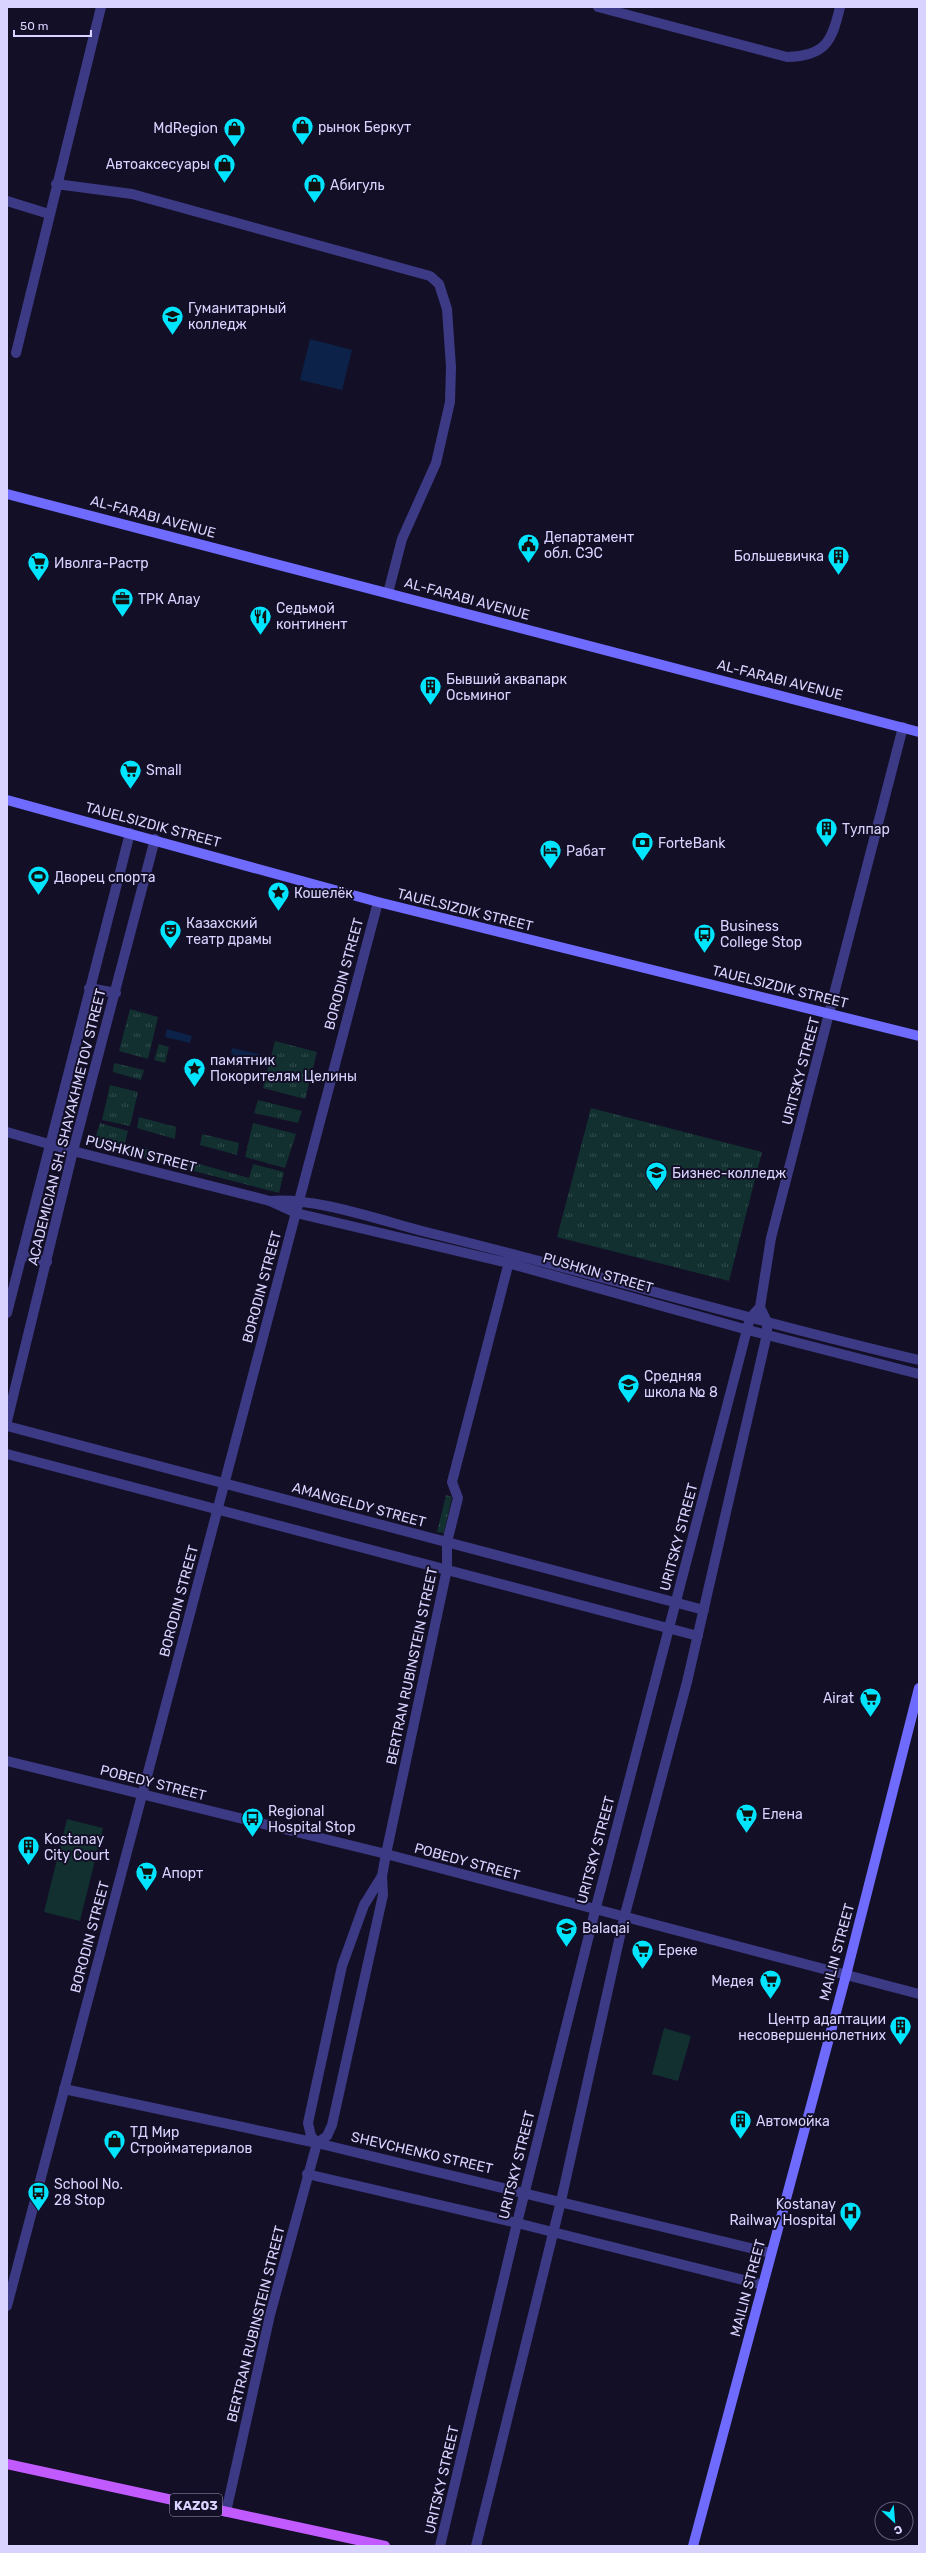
<svg xmlns="http://www.w3.org/2000/svg" width="926" height="2553" font-family="Rubik,sans-serif">
  <style>
    .grass { fill: url(#grass-tufts) }
    .pitch { fill: #12302f }
    .water { fill: #0c2248 }
    .lines { fill: none; stroke-linecap: round; stroke-linejoin: round }
    .minor { stroke: #3d3a85; stroke-width: 10 }
    .tertiary { stroke: #3d3a85; stroke-width: 10 }
    .secondary { stroke: #6f6bff; stroke-width: 10 }
    .primary { stroke: #c25bff; stroke-width: 10 }
    .labels { text-anchor: middle; dominant-baseline: central; stroke-width: 4; stroke-linejoin: round; paint-order: stroke }
    .shield { fill: #130f26; stroke: #9e99be; stroke-width: 1 }
    .shield-label { font-size: 13px; font-weight: bold; fill: #d9d4ff }
    .poi-label { font-size: 14px; fill: #d9d4ff; stroke: #130f26; text-anchor: start }
    .street-label { font-size: 14px; fill: #d9d4ff; stroke: #130f26 }
  </style>
  <defs>
    <pattern id="grass-tufts" width="24" height="20" patternUnits="userSpaceOnUse"><rect width="24" height="20" fill="#12302f"/><path d="M3 7l-1-3M5 7V3M7 7l1-3M15 17l-1-3M17 17v-4M19 17l1-3" fill="none" stroke="#344d4e"/></pattern>
  </defs>
  <rect width="100%" height="100%" fill="#130f26"/>
  <path class="grass" d="M 130,1009 L 158,1017 L 148,1059 L 119,1051 Z
    M 275,1041 L 317,1052 L 305,1099 L 263,1088 Z
    M 159,1044 L 169,1047 L 165,1063 L 154,1060 Z
    M 114,1063 L 144,1070 L 141,1080 L 113,1072 Z
    M 110,1085 L 138,1092 L 130,1126 L 102,1120 Z
    M 258,1100 L 302,1111 L 298,1123 L 254,1113 Z
    M 591,1108 L 762,1152 L 729,1281 L 557,1237 Z
    M 139,1117 L 176,1127 L 175,1139 L 137,1128 Z
    M 100,1123 L 128,1131 L 125,1143 L 249,1178 L 253,1164 L 284,1172 L 279,1193 L 93,1145 Z
    M 253,1123 L 296,1134 L 285,1168 L 245,1157 Z
    M 202,1134 L 239,1143 L 237,1155 L 200,1145 Z
    M 446,1495 L 452,1497 L 444,1533 L 437,1532 Z"/>
  <path class="pitch" d="M 67,1819 L 103,1828 L 80,1921 L 44,1912 Z
    M 664,2028 L 691,2036 L 678,2081 L 652,2074 Z"/>
  <path class="water" d="M 310,339 L 352,350 L 342,390 L 300,380 Z
    M 167,1029 L 192,1036 L 190,1043 L 165,1037 Z
    M 232,1048 L 259,1054 L 257,1062 L 231,1054 Z"/>
  <g class="lines">
    <path class="minor" d="M 598,7 L 787,57 C 825,56 832,42 840,7
      M 56,184 L 132,194 L 430,276 L 439,284 L 447,309 L 451,367 L 450,402 L 436,463 L 402,539 L 388,593
      M 7,201 L 49,214
      M 16,353 L 101,7
      M 89,988 L 116,993
      M 7,1132 L 73,1151 L 270,1201
      M 22,1255 L 47,1262
      M 7,1313 L 130,833
      M 7,1421 L 73,1151 L 155,839
      M 7,1426 L 704,1610
      M 7,1454 L 698,1636
      M 64,2089 L 317,2143 L 771,2253
      M 317,2143 L 327,2136 L 332,2125 L 383,1895 L 382,1876 L 386,1854 L 447,1569 L 447,1542 L 458,1498 L 452,1482 L 511,1254
      M 317,2143 L 311,2136 L 308,2123 L 342,1966 L 364,1905 L 382,1876
      M 307,2174 L 517,2223 L 763,2285
      M 226,2512 L 270,2315 L 317,2143
      M 440,2546 L 517,2223 L 595,1911 L 750,1318 L 760,1307 L 771,1238 L 903,727
      M 476,2546 L 561,2201 L 624,1918 L 687,1682 L 767,1334 L 767,1322 L 760,1307"/>
    <path class="tertiary" d="M 270,1201 L 296,1213 L 508,1263 L 748,1330 L 919,1374
      M 270,1201 C 314,1196 388,1223 434,1234 C 596,1274 756,1322 919,1360
      M 7,1761 L 386,1854 L 919,1994
      M 7,2306 L 378,902"/>
    <path class="secondary" d="M 7,494 L 919,732
      M 7,800 L 378,902 L 919,1036
      M 693,2546 L 846,1975 L 919,1688"/>
    <path class="primary" d="M 7,2464 L 385,2546"/>
  </g>
  <defs>
    <symbol id="shop-pin" viewBox="-11 -11 22 30"><path d="M0 17L-7.5 6A9.5 9.5 0 1 1 7.5 6Z" fill="#00e5ff" stroke="#130f26"/><path d="M-5-2.5h2.3a2.7 3.5 0 0 1 5.4 0H5L5.5 6h-11ZM-1.5-2.5h3a1.5 2.3 0 0 0-3 0Z" fill="#111"/></symbol>
    <symbol id="university-pin" viewBox="-11 -11 22 30"><path d="M0 17L-7.5 6A9.5 9.5 0 1 1 7.5 6Z" fill="#00e5ff" stroke="#130f26"/><path d="M0-5L7-2L0 1L-7-2ZM-4 1L0 2.5L4 1V4Q0 6-4 4Z" fill="#111"/></symbol>
    <symbol id="civic-pin" viewBox="-11 -11 22 30"><path d="M0 17L-7.5 6A9.5 9.5 0 1 1 7.5 6Z" fill="#00e5ff" stroke="#130f26"/><path d="M-.6-6.5H3V-4.5H.6V-3L4-1V1h2V6H-6V1h2V-1L-.6-3ZM-1.2 2.5V6h2.4V2.5Z" fill="#111"/></symbol>
    <symbol id="building-pin" viewBox="-11 -11 22 30"><path d="M0 17L-7.5 6A9.5 9.5 0 1 1 7.5 6Z" fill="#00e5ff" stroke="#130f26"/><path d="M-4-6H4V6H1V3H-1V6H-4ZM-2.5-4.3h1.7v1.8h-1.7ZM.8-4.3h1.7v1.8H.8ZM-2.5-1h1.7V.8h-1.7ZM.8-1h1.7V.8H.8Z" fill="#111"/></symbol>
    <symbol id="supermarket-pin" viewBox="-11 -11 22 30"><path d="M0 17L-7.5 6A9.5 9.5 0 1 1 7.5 6Z" fill="#00e5ff" stroke="#130f26"/><path d="M-6-5.5h2.5l.6 2H6L4.5 2H-2.5L-4.4-4H-6ZM-1.5 3.2a1.3 1.3 0 1 0 .1 0ZM3 3.2a1.3 1.3 0 1 0 .1 0Z" fill="#111"/></symbol>
    <symbol id="office-pin" viewBox="-11 -11 22 30"><path d="M0 17L-7.5 6A9.5 9.5 0 1 1 7.5 6Z" fill="#00e5ff" stroke="#130f26"/><path d="M-6-3h4V-5.5h4V-3h4V5H-6ZM-1-4.5V-3h2v-1.5ZM-6 0V1H6V0Z" fill="#111"/></symbol>
    <symbol id="restaurant-pin" viewBox="-11 -11 22 30"><path d="M0 17L-7.5 6A9.5 9.5 0 1 1 7.5 6Z" fill="#00e5ff" stroke="#130f26"/><path d="M-5-6h1v4h1v-4h1v4h1v-4h1v5L-1.5 .5V6h-2V.5L-5-1ZM5-6V6H3V1.5H1.5Q1.5-4 5-6Z" fill="#111"/></symbol>
    <symbol id="bank-pin" viewBox="-11 -11 22 30"><path d="M0 17L-7.5 6A9.5 9.5 0 1 1 7.5 6Z" fill="#00e5ff" stroke="#130f26"/><path d="M-6-4H6V4H-6ZM0-2.3a2.3 2.3 0 1 0 0 4.6a2.3 2.3 0 1 0 0-4.6Z" fill="#111"/></symbol>
    <symbol id="hotel-pin" viewBox="-11 -11 22 30"><path d="M0 17L-7.5 6A9.5 9.5 0 1 1 7.5 6Z" fill="#00e5ff" stroke="#130f26"/><path d="M-6-4.5h1.5V1H6V5H4.5V3h-9V5H-6ZM-4 0a1.8 1.8 0 1 1 3.6 0ZM.5 0V-2.5h3Q6-2.5 6 0Z" fill="#111"/></symbol>
    <symbol id="stadium-pin" viewBox="-11 -11 22 30"><path d="M0 17L-7.5 6A9.5 9.5 0 1 1 7.5 6Z" fill="#00e5ff" stroke="#130f26"/><path d="M0-5a6.5 5 0 1 0 0 10a6.5 5 0 1 0 0-10ZM-3.5-1.8h7v3.6h-7Z" fill="#111"/></symbol>
    <symbol id="sight-pin" viewBox="-11 -11 22 30"><path d="M0 17L-7.5 6A9.5 9.5 0 1 1 7.5 6Z" fill="#00e5ff" stroke="#130f26"/><path d="M0-6L1.8-2.2L6-1.7L2.9 1.2L3.7 5.4L0 3.3L-3.7 5.4L-2.9 1.2L-6-1.7L-1.8-2.2Z" fill="#111"/></symbol>
    <symbol id="theatre-pin" viewBox="-11 -11 22 30"><path d="M0 17L-7.5 6A9.5 9.5 0 1 1 7.5 6Z" fill="#00e5ff" stroke="#130f26"/><path d="M-5-5.5Q0-4 5-5.5V0Q5 5 0 6Q-5 5-5 0ZM-3.3-2.5H-1v1.5H-3.3ZM1-2.5H3.3v1.5H1ZM-2.8 1Q0 5.5 2.8 1Z" fill="#111"/></symbol>
    <symbol id="bus-pin" viewBox="-11 -11 22 30"><path d="M0 17L-7.5 6A9.5 9.5 0 1 1 7.5 6Z" fill="#00e5ff" stroke="#130f26"/><path d="M-5-6H5V4H4V6H2V4H-2V6H-4V4H-5ZM-3.5-4V0h7V-4ZM-3.5 1.2v1.5H-2V1.2ZM2 1.2v1.5H3.5V1.2Z" fill="#111"/></symbol>
    <symbol id="school-pin" viewBox="-11 -11 22 30"><path d="M0 17L-7.5 6A9.5 9.5 0 1 1 7.5 6Z" fill="#00e5ff" stroke="#130f26"/><path d="M0-5L7-2L0 1L-7-2ZM-4 1L0 2.5L4 1V4Q0 6-4 4Z" fill="#111"/></symbol>
    <symbol id="hospital-pin" viewBox="-11 -11 22 30"><path d="M0 17L-7.5 6A9.5 9.5 0 1 1 7.5 6Z" fill="#00e5ff" stroke="#130f26"/><path d="M-5-5h3v3.5h4V-5h3V5h-3V1.5h-4V5h-3Z" fill="#111"/></symbol>
  </defs>
  <g fill-rule="evenodd">
    <use href="#shop-pin" x="290" y="114" width="25" height="34"/>
    <use href="#shop-pin" x="222" y="116" width="25" height="34"/>
    <use href="#shop-pin" x="212" y="152" width="25" height="34"/>
    <use href="#shop-pin" x="302" y="172" width="25" height="34"/>
    <use href="#university-pin" x="160" y="304" width="25" height="34"/>
    <use href="#civic-pin" x="516" y="532" width="25" height="34"/>
    <use href="#building-pin" x="826" y="544" width="25" height="34"/>
    <use href="#supermarket-pin" x="26" y="550" width="25" height="34"/>
    <use href="#office-pin" x="110" y="586" width="25" height="34"/>
    <use href="#restaurant-pin" x="248" y="604" width="25" height="34"/>
    <use href="#building-pin" x="418" y="674" width="25" height="34"/>
    <use href="#supermarket-pin" x="118" y="758" width="25" height="34"/>
    <use href="#building-pin" x="814" y="816" width="25" height="34"/>
    <use href="#bank-pin" x="630" y="830" width="25" height="34"/>
    <use href="#hotel-pin" x="538" y="838" width="25" height="34"/>
    <use href="#stadium-pin" x="26" y="864" width="25" height="34"/>
    <use href="#sight-pin" x="266" y="880" width="25" height="34"/>
    <use href="#theatre-pin" x="158" y="918" width="25" height="34"/>
    <use href="#bus-pin" x="692" y="922" width="25" height="34"/>
    <use href="#sight-pin" x="182" y="1056" width="25" height="34"/>
    <use href="#university-pin" x="644" y="1160" width="25" height="34"/>
    <use href="#school-pin" x="616" y="1372" width="25" height="34"/>
    <use href="#supermarket-pin" x="858" y="1686" width="25" height="34"/>
    <use href="#supermarket-pin" x="734" y="1802" width="25" height="34"/>
    <use href="#bus-pin" x="240" y="1806" width="25" height="34"/>
    <use href="#building-pin" x="16" y="1834" width="25" height="34"/>
    <use href="#supermarket-pin" x="134" y="1860" width="25" height="34"/>
    <use href="#school-pin" x="554" y="1916" width="25" height="34"/>
    <use href="#supermarket-pin" x="630" y="1938" width="25" height="34"/>
    <use href="#supermarket-pin" x="758" y="1968" width="25" height="34"/>
    <use href="#building-pin" x="888" y="2014" width="25" height="34"/>
    <use href="#building-pin" x="728" y="2108" width="25" height="34"/>
    <use href="#shop-pin" x="102" y="2128" width="25" height="34"/>
    <use href="#bus-pin" x="26" y="2180" width="25" height="34"/>
    <use href="#hospital-pin" x="838" y="2200" width="25" height="34"/>
  </g>
  <g class="labels">
    <rect class="shield" x="170" y="2494" width="52" height="22" rx="3"/>
    <g class="shield-label">
      <text x="196" y="2505">KАZ03</text>
    </g>
    <g class="poi-label">
      <text x="318" y="127">рынок Беркут</text>
      <text x="218" y="128" text-anchor="end">MdRegion</text>
      <text x="210" y="164" text-anchor="end">Автоаксесуары</text>
      <text x="330" y="185">Абигуль</text>
      <text x="188" y="308">Гуманитарный<tspan x="188" dy="16">колледж</tspan></text>
      <text x="544" y="537">Департамент<tspan x="544" dy="16">обл. СЭС</tspan></text>
      <text x="824" y="556" text-anchor="end">Большевичка</text>
      <text x="54" y="563">Иволга-Растр</text>
      <text x="138" y="599">ТРК Алау</text>
      <text x="276" y="608">Седьмой<tspan x="276" dy="16">континент</tspan></text>
      <text x="446" y="679">Бывший аквапарк<tspan x="446" dy="16">Осьминог</tspan></text>
      <text x="146" y="770">Small</text>
      <text x="842" y="829">Тулпар</text>
      <text x="658" y="843">ForteBank</text>
      <text x="566" y="851">Рабат</text>
      <text x="54" y="877">Дворец спорта</text>
      <text x="294" y="893">Кошелёк</text>
      <text x="186" y="923">Казахский<tspan x="186" dy="16">театр драмы</tspan></text>
      <text x="720" y="926">Business<tspan x="720" dy="16">College Stop</tspan></text>
      <text x="210" y="1060">памятник<tspan x="210" dy="16">Покорителям Целины</tspan></text>
      <text x="672" y="1173">Бизнес-колледж</text>
      <text x="644" y="1376">Средняя<tspan x="644" dy="16">школа № 8</tspan></text>
      <text x="854" y="1698" text-anchor="end">Airat</text>
      <text x="268" y="1811">Regional<tspan x="268" dy="16">Hospital Stop</tspan></text>
      <text x="762" y="1814">Елена</text>
      <text x="44" y="1839">Kostanay<tspan x="44" dy="16">City Court</tspan></text>
      <text x="162" y="1873">Апорт</text>
      <text x="582" y="1928">Balaqai</text>
      <text x="658" y="1950">Ереке</text>
      <text x="754" y="1981" text-anchor="end">Медея</text>
      <text x="886" y="2019" text-anchor="end">Центр адаптации<tspan x="886" dy="16">несовершеннолетних</tspan></text>
      <text x="756" y="2121">Автомойка</text>
      <text x="130" y="2132">ТД Мир<tspan x="130" dy="16">Стройматериалов</tspan></text>
      <text x="54" y="2184">School No.<tspan x="54" dy="16">28 Stop</tspan></text>
      <text x="836" y="2204" text-anchor="end">Kostanay<tspan x="836" dy="16">Railway Hospital</tspan></text>
    </g>
    <g class="street-label">
      <text transform="translate(153 517) rotate(15)">AL-FARABI AVENUE</text>
      <text transform="translate(467 599) rotate(15)">AL-FARABI AVENUE</text>
      <text transform="translate(780 680) rotate(14)">AL-FARABI AVENUE</text>
      <text transform="translate(153 825) rotate(15)">TAUELSІZDІK STREET</text>
      <text transform="translate(465 910) rotate(14)">TAUELSІZDІK STREET</text>
      <text transform="translate(344 974) rotate(-75)">BORODIN STREET</text>
      <text transform="translate(780 987) rotate(14)">TAUELSІZDІK STREET</text>
      <text transform="translate(801 1071) rotate(-75)">URITSKY STREET</text>
      <text transform="translate(67 1127) rotate(-76)">ACADEMICIAN SH. SHAYAKHMETOV STREET</text>
      <text transform="translate(141 1154) rotate(14)">PUSHKIN STREET</text>
      <text transform="translate(598 1273) rotate(16)">PUSHKIN STREET</text>
      <text transform="translate(262 1287) rotate(-75)">BORODIN STREET</text>
      <text transform="translate(359 1505) rotate(15)">AMANGELDY STREET</text>
      <text transform="translate(679 1537) rotate(-75)">URITSKY STREET</text>
      <text transform="translate(179 1601) rotate(-75)">BORODIN STREET</text>
      <text transform="translate(412 1666) rotate(-78)">BERTRAN RUBINSTEIN STREET</text>
      <text transform="translate(153 1783) rotate(14)">POBEDY STREET</text>
      <text transform="translate(596 1850) rotate(-75)">URITSKY STREET</text>
      <text transform="translate(467 1862) rotate(15)">POBEDY STREET</text>
      <text transform="translate(90 1937) rotate(-75)">BORODIN STREET</text>
      <text transform="translate(837 1952) rotate(-75)">MAILIN STREET</text>
      <text transform="translate(422 2153) rotate(13)">SHEVCHENKO STREET</text>
      <text transform="translate(517 2165) rotate(-76)">URITSKY STREET</text>
      <text transform="translate(748 2288) rotate(-75)">MAILIN STREET</text>
      <text transform="translate(256 2324) rotate(-76)">BERTRAN RUBINSTEIN STREET</text>
      <text transform="translate(442 2480) rotate(-77)">URITSKY STREET</text>
    </g>
  </g>
  <rect width="926" height="2553" fill="none" stroke="#d9d4ff" stroke-width="16"/>
  <g transform="translate(894 2521) rotate(154)"><circle r="19" fill="#130f26" stroke="#625e7d"/>
  <path d="M0-3L7 15L0 10L-7 15Z" fill="#00e5ff"/>
  <text y="-6" font-size="11" font-weight="bold" text-anchor="middle" fill="#d9d4ff">С</text>
  </g>
  <path d="M14 30v6h77v-6" fill="none" stroke="#d9d4ff" stroke-width="2"/>
  <text x="20" y="30" font-size="12" fill="#d9d4ff" stroke="#130f26" stroke-width="3" paint-order="stroke">50 m</text>
</svg>
